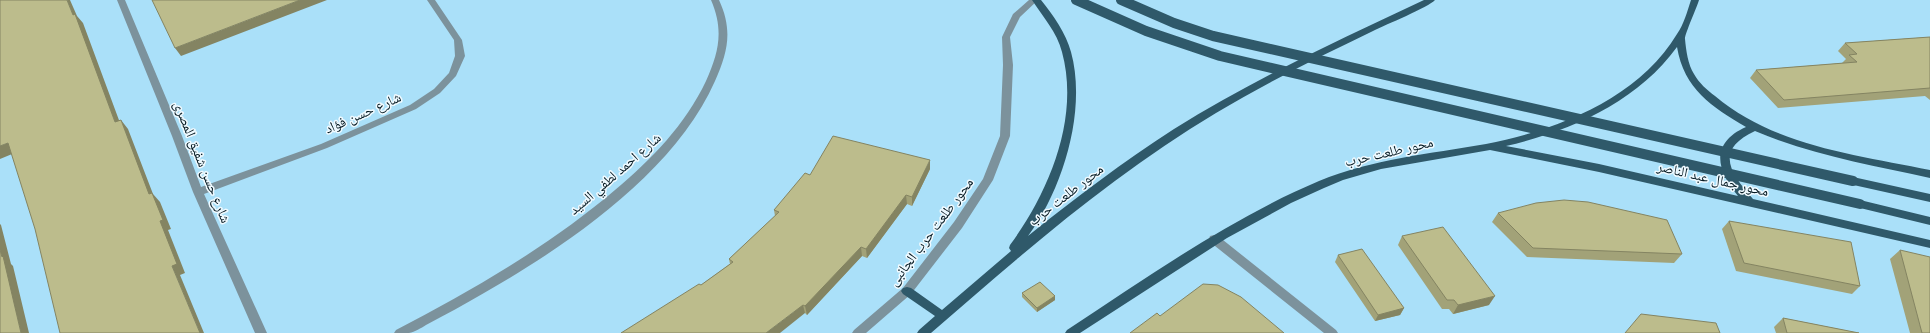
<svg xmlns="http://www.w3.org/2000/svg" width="1930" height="333" font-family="'Fira Sans','Noto Naskh Arabic',sans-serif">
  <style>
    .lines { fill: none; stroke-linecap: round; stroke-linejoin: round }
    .minor { fill: #7c929c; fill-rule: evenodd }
    .tertiary { fill: #7c929c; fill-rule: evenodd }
    .primary { fill: #2f596a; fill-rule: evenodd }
    .primary-bridge { stroke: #2f596a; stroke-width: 10 }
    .wall { fill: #a2a278 }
    .shaded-wall { fill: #848462 }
    .building { fill: #bcbc8c; stroke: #848462 }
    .labels { text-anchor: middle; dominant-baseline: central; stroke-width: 3; stroke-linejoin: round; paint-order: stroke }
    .street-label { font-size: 14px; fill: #051a23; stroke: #f0faff }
  </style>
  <rect width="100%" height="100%" fill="#aae0f9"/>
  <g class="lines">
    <path class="minor" d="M 117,0 L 125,0 L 182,136 L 201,187 L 321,144 L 410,105 L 434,89 L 449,73 L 455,56 L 454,40 L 427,0 L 435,0 L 462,40 L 465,56 L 456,76 L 440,93 L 416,109 L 327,148 L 204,194 L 267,333 L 255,333 L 193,192 L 172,136 Z
      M 711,0 L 719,0 C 733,30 728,52 715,81 C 675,172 568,245 484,293 C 465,304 445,315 426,325 C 421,328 415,332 409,333 C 405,333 399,333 394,333 L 396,330 C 473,290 549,246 615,190 C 652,159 685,125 706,81 C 719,52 724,30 711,0 Z
      M 1214,235 L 1218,236 L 1336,330 L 1338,333 L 1324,333 L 1210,242 L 1209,239 L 1210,236 Z"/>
    <path class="tertiary" d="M 1029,0 L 1038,0 L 1020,17 L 1010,37 L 1013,65 L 1010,136 L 993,180 L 962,228 L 911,294 L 866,333 L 852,333 L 854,330 L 903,288 L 954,222 L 983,179 L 1000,136 L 1003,65 L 1002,37 L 1013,14 Z"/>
    <path class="primary" d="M 1032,0 L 1041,0 C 1053,15 1066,33 1071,52 C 1087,110 1063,189 1028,236 C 1075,198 1123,162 1174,129 C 1254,79 1339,40 1424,0 L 1435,0 C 1429,7 1385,25 1373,31 C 1319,57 1266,83 1216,113 C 1112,175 1022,254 931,333 L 917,333 L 919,330 L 935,316 L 903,294 L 901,291 L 903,288 L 907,287 L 911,288 L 942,310 L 1011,251 L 1009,248 L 1010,245 C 1049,192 1080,118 1062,52 C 1057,32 1043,17 1032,0 Z
      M 1691,0 L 1699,0 C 1697,7 1684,36 1685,39 C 1686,50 1688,65 1694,74 C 1699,83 1707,90 1715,96 C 1774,146 1857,155 1930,170 L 1930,178 C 1871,165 1811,155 1755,131 C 1714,150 1730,173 1753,199 L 1930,240 L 1930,248 L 1599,172 L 1490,150 L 1381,169 L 1343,180 L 1324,188 L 1291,203 L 1227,238 L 1080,333 L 1065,333 L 1067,330 C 1148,277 1229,219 1319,181 C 1373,159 1429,154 1486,144 C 1557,130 1638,99 1677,34 C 1684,24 1687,12 1691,0 ZM 1677,47 C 1684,89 1712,107 1746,127 C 1710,143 1716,170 1738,196 L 1599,164 L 1506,146 C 1571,131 1637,102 1677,47 Z
      M 1853,177 L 1930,194 L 1930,202 L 1849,184 L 1848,181 Z
      M 1860,200 L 1930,217 L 1930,225 L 1856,207 L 1855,204 L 1856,201 Z"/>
    <path class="primary-bridge" d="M 1076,0 L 1146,31 L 1220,56 L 1860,204
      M 1121,0 L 1174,23 L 1213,36 L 1853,181"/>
  </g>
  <path class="wall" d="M 1930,37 L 1930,100 L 1925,96 L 1778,108 L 1750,78 L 1756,70 L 1843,63 L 1842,63 L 1846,59 L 1838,51 L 1845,43 Z
    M 930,169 L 912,206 L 907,204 L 867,258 L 862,256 L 807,315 L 805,313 L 701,285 L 730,264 L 729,259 L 775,216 L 774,210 L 810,175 Z
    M 1498,213 L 1682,254 L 1674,263 L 1527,257 L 1492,222 Z
    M 1729,221 L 1860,286 L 1852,294 L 1736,271 L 1722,229 Z
    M 1402,236 L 1489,305 L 1453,314 L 1449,309 L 1442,309 L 1398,245 Z
    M 1900,250 L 1930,333 L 1910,333 L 1890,259 Z
    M 1338,255 L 1404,308 L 1400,315 L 1375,321 L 1335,262 Z
    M 1022,293 L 1055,296 L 1055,300 L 1037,312 L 1022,297 Z
    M 1783,318 L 1859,333 L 1776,333 L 1774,327 Z"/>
  <path class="shaded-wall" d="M 67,0 L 70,0 L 77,16 L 83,23 L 123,131 L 115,122 Z
    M 300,0 L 327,0 L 181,56 L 175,48 Z
    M 121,120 L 128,129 L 153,194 L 160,202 L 171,229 L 168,230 L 185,273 L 180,275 L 204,333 L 200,333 L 172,266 Z
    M 8,143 L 17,152 L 0,159 L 0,146 Z
    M 930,160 L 930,169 L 912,206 L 912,197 Z
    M 906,195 L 907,204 L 867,258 L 866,249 Z
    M 0,224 L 1,225 L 11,264 L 13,266 L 29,333 L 21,333 L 0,250 Z
    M 861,247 L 862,256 L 807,315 L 805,306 Z
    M 1055,296 L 1055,300 L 1037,312 L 1037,308 Z
    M 1495,296 L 1489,305 L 1453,314 L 1458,305 Z
    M 803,305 L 805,313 L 780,333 L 766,333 Z
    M 1404,308 L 1400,315 L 1375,321 L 1378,315 Z"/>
  <path class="building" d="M 0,0 L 67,0 L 73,15 L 75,14 L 115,122 L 121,120 L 149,194 L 152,193 L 163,220 L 160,221 L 177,264 L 172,266 L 200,333 L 60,333 L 35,229 L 8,143 L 0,146 Z
    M 152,0 L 300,0 L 175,48 Z
    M 1930,37 L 1930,88 L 1784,100 L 1756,70 L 1857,62 L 1849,55 L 1857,54 L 1845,43 Z
    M 833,136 L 930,160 L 912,197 L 906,195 L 866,249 L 861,247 L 805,306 L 803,305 L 766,333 L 621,333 L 699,284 L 701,285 L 733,262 L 729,259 L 779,212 L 774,210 L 805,173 L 810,175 Z
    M 1564,200 L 1588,202 L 1667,220 L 1682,254 L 1533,248 L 1498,213 L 1536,203 Z
    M 1729,221 L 1851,242 L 1860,286 L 1744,263 Z
    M 1443,227 L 1495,296 L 1458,305 L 1454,300 L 1447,300 L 1402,236 Z
    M 1362,249 L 1404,308 L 1378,315 L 1338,255 Z
    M 0,250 L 2,257 L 3,256 L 21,333 L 0,333 Z
    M 1900,250 L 1930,257 L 1930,333 L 1922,333 Z
    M 1040,282 L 1055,296 L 1037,308 L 1022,293 Z
    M 1203,284 L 1218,285 L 1241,297 L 1284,333 L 1130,333 L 1157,313 L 1160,316 Z
    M 1641,314 L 1716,323 L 1720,333 L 1625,333 Z
    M 1783,318 L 1859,333 L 1787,333 Z"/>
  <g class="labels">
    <g class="street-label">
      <text transform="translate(363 113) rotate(-24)">شارع حسن فؤاد</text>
      <text transform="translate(1389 152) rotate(-13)">محور طلعت حرب</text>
      <text transform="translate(202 162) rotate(68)">شارع حسن شفيق المصرى</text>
      <text transform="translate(615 174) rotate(-41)">شارع احمد لطفي السيد</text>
      <text transform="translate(1713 179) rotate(13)">محور جمال عبد الناصر</text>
      <text transform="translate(1066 195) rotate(-38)">محور طلعت حرب</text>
      <text transform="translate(931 232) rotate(-53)">محور طلعت حرب الجانبى</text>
    </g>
  </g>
</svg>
